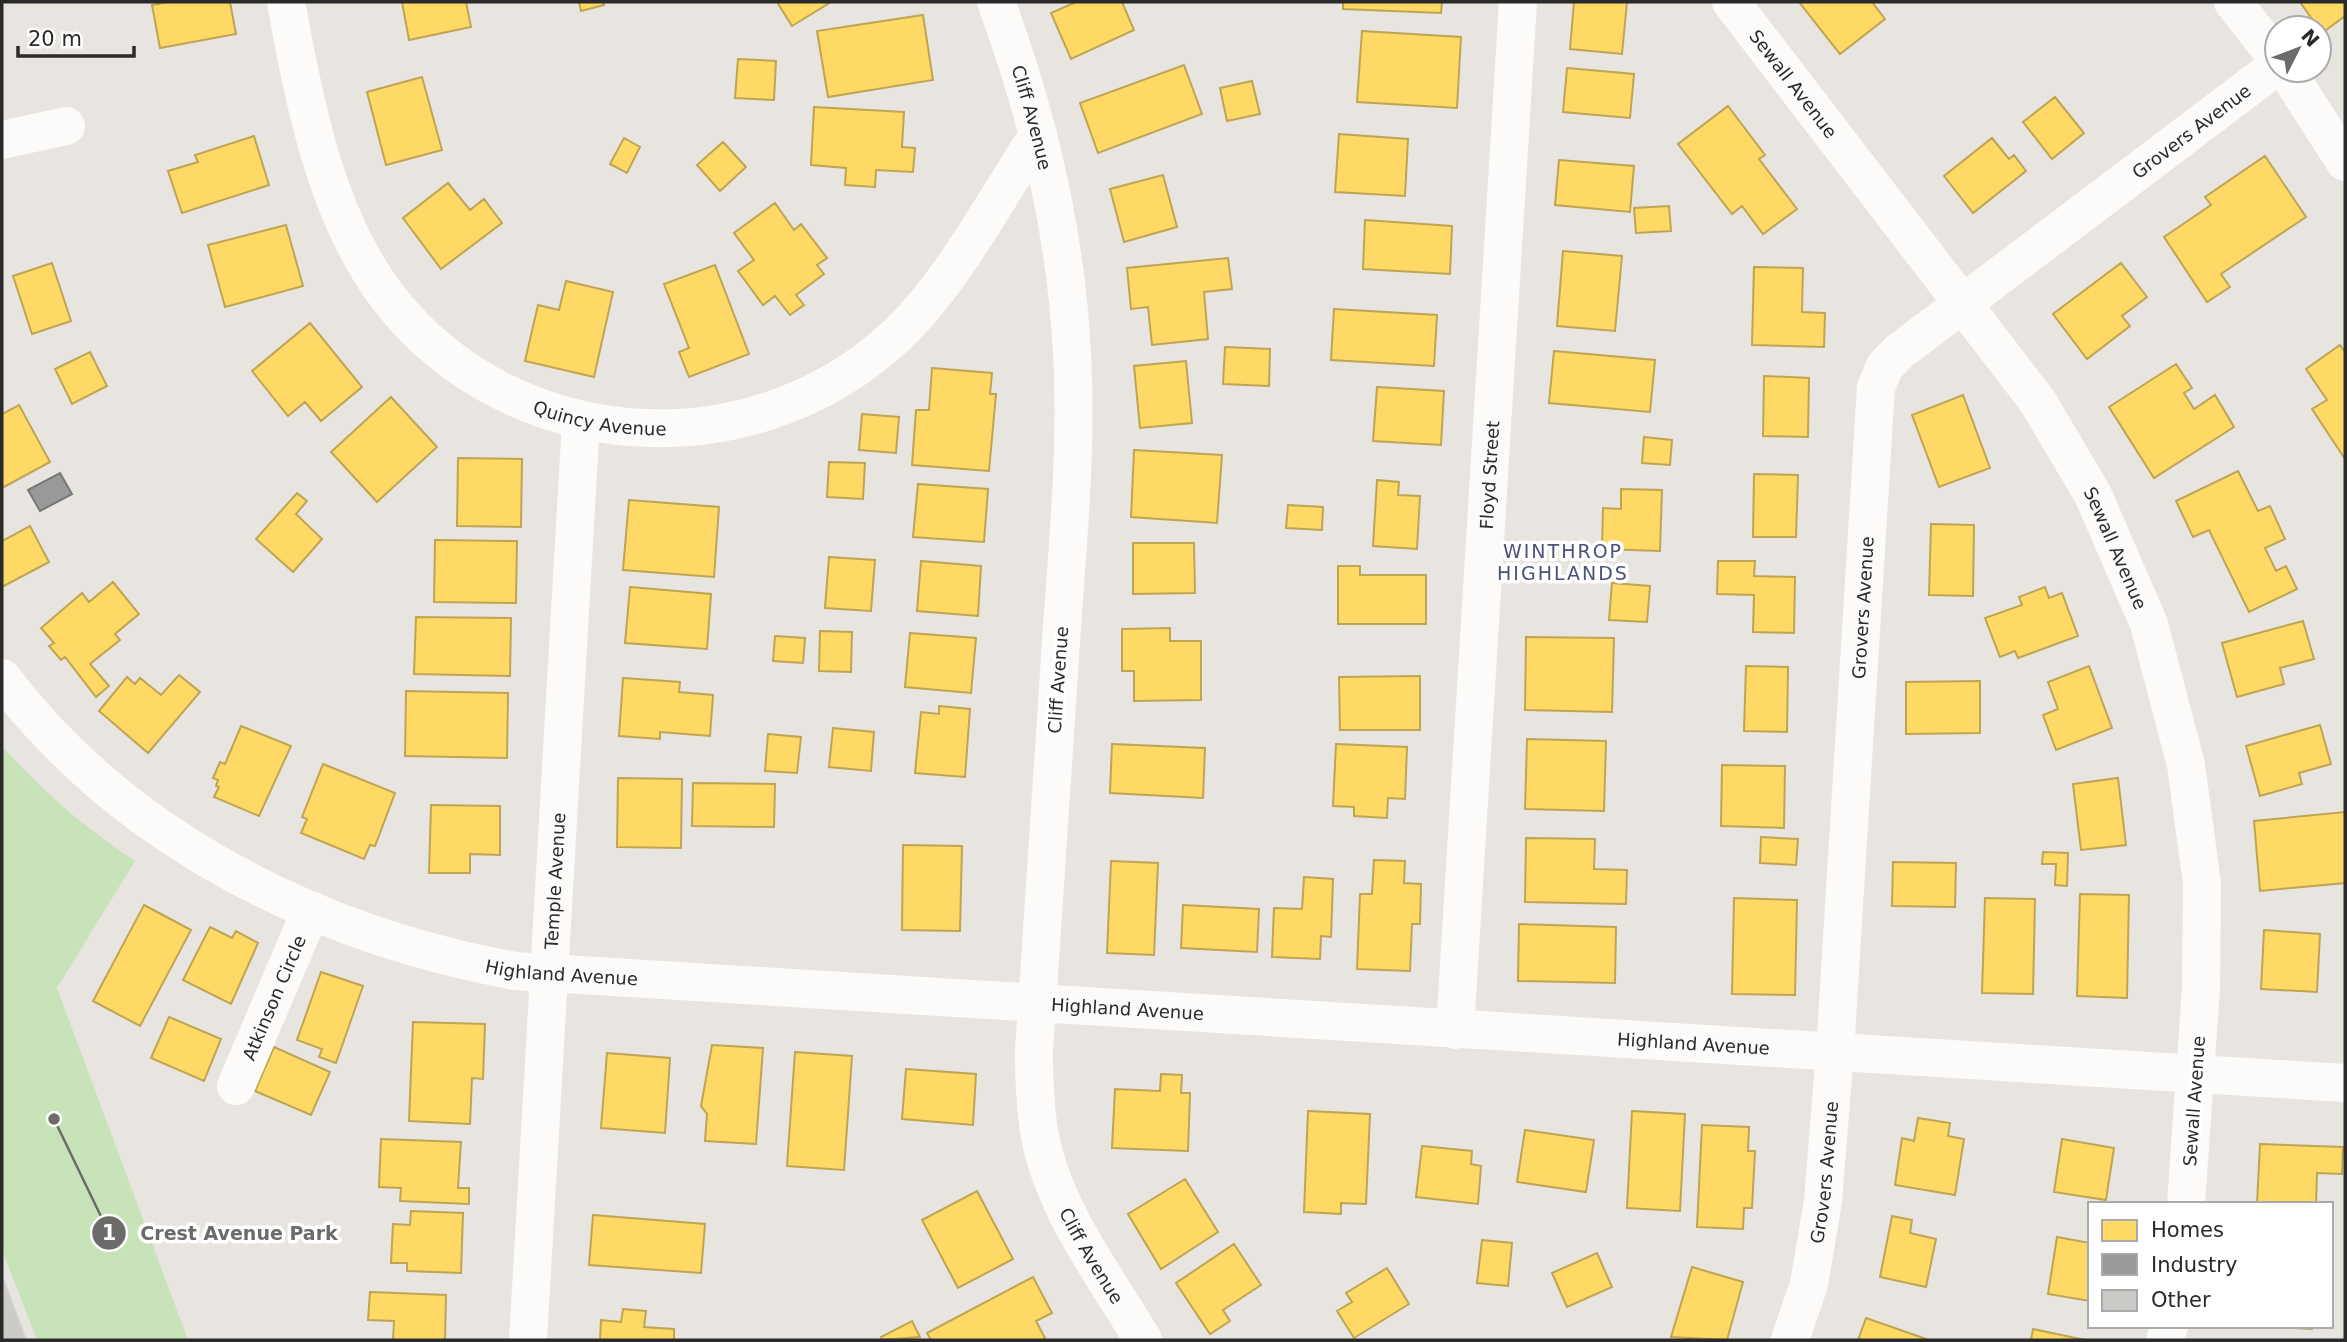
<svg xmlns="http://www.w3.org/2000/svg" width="2347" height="1342" font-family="'DejaVu Sans',sans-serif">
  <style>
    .green { fill: #c8e3b9 }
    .homes { fill: #ffd966; stroke: #bfa454; stroke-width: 2 }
    .industry { fill: #999; stroke: #787878; stroke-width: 2 }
    .building { fill: #cdcbc7; stroke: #d3d1cc; stroke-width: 2 }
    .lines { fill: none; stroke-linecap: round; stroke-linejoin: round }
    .street { stroke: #fcfbfa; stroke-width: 38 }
    .labels { text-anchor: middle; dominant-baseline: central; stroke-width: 7; stroke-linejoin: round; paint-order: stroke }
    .street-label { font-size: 18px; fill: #2a2a2a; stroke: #fff }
    .neighbourhood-label { font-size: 19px; letter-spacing: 2px; fill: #4b5179; stroke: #fff }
    .leader { fill: none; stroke: #6c6b6a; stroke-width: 2.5 }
    .callout-dot { fill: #6c6b6a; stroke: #fff; stroke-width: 2.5 }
    .mark-label { font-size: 21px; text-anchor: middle; font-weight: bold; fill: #fff }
    .callout-label { font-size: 19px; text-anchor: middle; font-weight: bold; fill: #6c6b6a; stroke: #fff; stroke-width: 7; stroke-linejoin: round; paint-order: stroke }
  </style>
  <rect width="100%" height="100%" fill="#e8e5e0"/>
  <path class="green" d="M 2,746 C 41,790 85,828 135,861 L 57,988 L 188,1340 L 37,1340 L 2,1250 Z"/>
  <path class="homes" d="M 168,2 L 230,2 L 236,34 L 160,48 L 152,5 Z
    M 402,2 L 466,2 L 471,27 L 409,40 Z
    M 579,2 L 603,2 L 604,5 L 581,11 Z
    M 777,2 L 831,2 L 792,26 Z
    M 1076,2 L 1122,2 L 1134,30 L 1071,59 L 1051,13 Z
    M 1343,2 L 1442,2 L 1441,13 L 1343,9 Z
    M 1574,2 L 1627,2 L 1622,54 L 1570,49 Z
    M 1799,2 L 1872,2 L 1885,19 L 1840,54 Z
    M 2300,2 L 2345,2 L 2345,16 L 2322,33 Z
    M 923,15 L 933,80 L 828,97 L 817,31 Z
    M 1362,31 L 1461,37 L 1457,108 L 1357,102 Z
    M 738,59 L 776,61 L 774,100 L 735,98 Z
    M 1184,65 L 1202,114 L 1098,153 L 1080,103 Z
    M 1567,68 L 1634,74 L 1630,118 L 1563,112 Z
    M 422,77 L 442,150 L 386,165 L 367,92 Z
    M 1252,81 L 1260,114 L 1227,121 L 1220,88 Z
    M 2055,97 L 2084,133 L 2052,159 L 2023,122 Z
    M 1728,106 L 1765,155 L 1759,159 L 1797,209 L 1763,234 L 1742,206 L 1732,214 L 1678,144 Z
    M 814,107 L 904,112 L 902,147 L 915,148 L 913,172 L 876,170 L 875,187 L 845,185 L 846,168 L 811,165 Z
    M 1339,134 L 1408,139 L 1405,196 L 1335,192 Z
    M 254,136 L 269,185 L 182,213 L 168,171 L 198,162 L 195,155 Z
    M 624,138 L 640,147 L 627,173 L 610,164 Z
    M 1992,138 L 2009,159 L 2014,155 L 2026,171 L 1973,213 L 1944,176 Z
    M 723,142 L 746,167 L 720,191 L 697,165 Z
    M 2265,156 L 2306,217 L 2221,274 L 2230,287 L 2207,302 L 2164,237 L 2211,205 L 2205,197 Z
    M 1559,160 L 1634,166 L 1630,212 L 1555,205 Z
    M 1163,175 L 1177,227 L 1124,242 L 1110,189 Z
    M 448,183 L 470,210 L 484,199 L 502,223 L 441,269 L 403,218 Z
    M 775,203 L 794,230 L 801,224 L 827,258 L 817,265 L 824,274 L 796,295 L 804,305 L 790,315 L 775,296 L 763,305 L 738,271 L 754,260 L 734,233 Z
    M 1669,206 L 1671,231 L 1636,233 L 1634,208 Z
    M 1365,220 L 1452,226 L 1450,274 L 1363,269 Z
    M 286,225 L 303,286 L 225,307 L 208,245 Z
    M 1563,251 L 1622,256 L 1615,331 L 1557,326 Z
    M 1228,258 L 1232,289 L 1204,292 L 1208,339 L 1152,345 L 1148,307 L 1131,309 L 1127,268 Z
    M 52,263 L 71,321 L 32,334 L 13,276 Z
    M 2121,263 L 2147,297 L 2122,316 L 2130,326 L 2087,359 L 2053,314 Z
    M 715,265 L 749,354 L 689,377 L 679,352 L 689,348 L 664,284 Z
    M 1754,267 L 1803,268 L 1802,312 L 1825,313 L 1824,347 L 1752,345 Z
    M 566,281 L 613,292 L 594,377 L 525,361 L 538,305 L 559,310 Z
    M 1334,309 L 1437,315 L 1434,366 L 1331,360 Z
    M 310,323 L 362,387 L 321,421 L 305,402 L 288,416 L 252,371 Z
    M 2340,345 L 2345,352 L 2345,459 L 2312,409 L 2327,400 L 2306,369 Z
    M 1225,347 L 1270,349 L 1269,386 L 1223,384 Z
    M 1554,351 L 1655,360 L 1650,412 L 1549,403 Z
    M 90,352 L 107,386 L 72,404 L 55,369 Z
    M 1186,361 L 1192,423 L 1140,428 L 1134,366 Z
    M 2176,364 L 2192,388 L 2184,393 L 2194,409 L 2215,395 L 2234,427 L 2154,478 L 2109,407 Z
    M 932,368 L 992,373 L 990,394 L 996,394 L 989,471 L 912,465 L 916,410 L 929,410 Z
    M 1764,376 L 1809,378 L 1808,437 L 1763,436 Z
    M 1377,387 L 1444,391 L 1441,445 L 1373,441 Z
    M 1963,395 L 1990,468 L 1939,487 L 1912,415 Z
    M 391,397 L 437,447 L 377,502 L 331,452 Z
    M 19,405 L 50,462 L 2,488 L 2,414 Z
    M 862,414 L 899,417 L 896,453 L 859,450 Z
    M 1644,437 L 1672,440 L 1670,465 L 1642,463 Z
    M 1134,450 L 1222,455 L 1217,523 L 1131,517 Z
    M 458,458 L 522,459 L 521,527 L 457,526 Z
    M 829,462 L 865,463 L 863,499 L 827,497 Z
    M 2238,471 L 2258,511 L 2270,506 L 2285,539 L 2265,548 L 2276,571 L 2286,566 L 2297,589 L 2249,612 L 2209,530 L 2193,537 L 2176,501 Z
    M 1754,474 L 1798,475 L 1796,537 L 1753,537 Z
    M 1377,480 L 1399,482 L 1398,495 L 1420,496 L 1417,549 L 1373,546 Z
    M 918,484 L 988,489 L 984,542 L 913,537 Z
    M 1621,489 L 1662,490 L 1660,551 L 1602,549 L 1603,508 L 1621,509 Z
    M 297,493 L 307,501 L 296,514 L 322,539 L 293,572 L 256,539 Z
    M 629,500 L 719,507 L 714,577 L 623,570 Z
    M 1288,505 L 1323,507 L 1322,530 L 1286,528 Z
    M 1931,524 L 1974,525 L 1973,596 L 1929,595 Z
    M 30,526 L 49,562 L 2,587 L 2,541 Z
    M 435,540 L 517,541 L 516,603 L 434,602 Z
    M 1133,543 L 1194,543 L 1195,593 L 1133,594 Z
    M 829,557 L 875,560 L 871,611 L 825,608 Z
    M 921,561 L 981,566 L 978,616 L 917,611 Z
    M 1718,561 L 1755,561 L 1754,576 L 1795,577 L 1794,633 L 1753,632 L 1754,595 L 1717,594 Z
    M 1338,566 L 1360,566 L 1360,575 L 1426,575 L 1426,624 L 1338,624 Z
    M 113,582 L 139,614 L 115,634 L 120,640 L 90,664 L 109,686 L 96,697 L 65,657 L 61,660 L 49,646 L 54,643 L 41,628 L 82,593 L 89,602 Z
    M 1612,583 L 1650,586 L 1647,622 L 1609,620 Z
    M 630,587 L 711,594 L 707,649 L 625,643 Z
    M 2045,587 L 2049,598 L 2062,593 L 2078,636 L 2018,658 L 2015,651 L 2000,657 L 1985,618 L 2022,605 L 2019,597 Z
    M 416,617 L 511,618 L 510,676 L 414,674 Z
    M 2303,621 L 2314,659 L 2280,668 L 2284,684 L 2237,697 L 2222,643 Z
    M 1170,628 L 1170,641 L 1201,641 L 1201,700 L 1134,701 L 1134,671 L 1122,671 L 1122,629 Z
    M 820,631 L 852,632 L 851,672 L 819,671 Z
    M 910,633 L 976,638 L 971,693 L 905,687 Z
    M 775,636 L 805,638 L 803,663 L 773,661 Z
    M 1526,637 L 1614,638 L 1612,712 L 1525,710 Z
    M 1746,666 L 1788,667 L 1787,732 L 1744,731 Z
    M 2089,666 L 2112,728 L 2056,750 L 2043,715 L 2058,709 L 2048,682 Z
    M 179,675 L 200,692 L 148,753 L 99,711 L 127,677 L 135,684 L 140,678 L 161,695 Z
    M 1420,676 L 1420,730 L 1340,730 L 1339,677 Z
    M 623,678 L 680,682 L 679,692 L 713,695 L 710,736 L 660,732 L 660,739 L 619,736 Z
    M 1980,681 L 1980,733 L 1906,734 L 1906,682 Z
    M 406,691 L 508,693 L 507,758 L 405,756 Z
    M 939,706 L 970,709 L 965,777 L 915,773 L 921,712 L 939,714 Z
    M 2320,725 L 2331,764 L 2299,773 L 2302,784 L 2260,796 L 2246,746 Z
    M 241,726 L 291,746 L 259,816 L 214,797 L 219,787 L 216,786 L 218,780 L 213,778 L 220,762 L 225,764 Z
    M 833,728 L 874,732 L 871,771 L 829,767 Z
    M 768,734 L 801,737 L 797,773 L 765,771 Z
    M 1527,739 L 1606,741 L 1604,811 L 1525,809 Z
    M 1112,744 L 1205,748 L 1203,798 L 1110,793 Z
    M 1336,744 L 1407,747 L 1405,799 L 1388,798 L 1387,818 L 1354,816 L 1354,807 L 1333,806 Z
    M 323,764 L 395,793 L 375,846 L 370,845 L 364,859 L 301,833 L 307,819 L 302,817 Z
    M 1722,765 L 1785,766 L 1784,828 L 1721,826 Z
    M 618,778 L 682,779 L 681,848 L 617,847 Z
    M 2118,778 L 2126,845 L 2081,850 L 2073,784 Z
    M 693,783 L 775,784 L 774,827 L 692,826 Z
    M 431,805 L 500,806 L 500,855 L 470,854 L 470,873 L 429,873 Z
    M 2345,812 L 2345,883 L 2260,891 L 2254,821 Z
    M 1761,837 L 1798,839 L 1796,865 L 1760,863 Z
    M 1526,838 L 1595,839 L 1594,869 L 1627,870 L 1626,904 L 1525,902 Z
    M 903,845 L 962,846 L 960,931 L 902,930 Z
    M 2043,852 L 2068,853 L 2067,886 L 2055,885 L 2056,864 L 2042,864 Z
    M 1374,860 L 1405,861 L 1404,883 L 1421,884 L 1420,924 L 1412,924 L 1410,971 L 1357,969 L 1360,894 L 1372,894 Z
    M 1111,861 L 1158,863 L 1154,955 L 1107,953 Z
    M 1893,862 L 1956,863 L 1955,907 L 1892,906 Z
    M 1304,877 L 1333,879 L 1331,937 L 1321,936 L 1320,959 L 1272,957 L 1274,908 L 1302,909 Z
    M 2080,894 L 2129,895 L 2127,998 L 2077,996 Z
    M 1734,898 L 1797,900 L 1795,995 L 1732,994 Z
    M 1985,898 L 2035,899 L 2033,994 L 1982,993 Z
    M 144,905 L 191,930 L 140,1026 L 93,1001 Z
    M 1183,905 L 1259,909 L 1257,952 L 1181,948 Z
    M 1519,924 L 1616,927 L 1615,983 L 1518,981 Z
    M 210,927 L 232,938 L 236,931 L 258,943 L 231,1004 L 183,980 Z
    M 2264,930 L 2320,934 L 2317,992 L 2261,989 Z
    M 321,972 L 363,986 L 336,1063 L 319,1057 L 322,1049 L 297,1040 Z
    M 169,1017 L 221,1039 L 204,1081 L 151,1058 Z
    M 413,1022 L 485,1024 L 483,1079 L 472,1078 L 470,1124 L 409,1121 Z
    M 712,1045 L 763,1048 L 756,1144 L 705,1141 L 707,1114 L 701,1106 Z
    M 274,1047 L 330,1072 L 311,1115 L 255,1091 Z
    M 795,1052 L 852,1056 L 844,1170 L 787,1166 Z
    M 607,1053 L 670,1058 L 665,1133 L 601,1128 Z
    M 906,1069 L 976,1074 L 973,1125 L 902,1119 Z
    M 1161,1074 L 1182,1075 L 1181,1093 L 1190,1093 L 1188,1151 L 1112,1148 L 1115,1089 L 1160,1091 Z
    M 1308,1111 L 1370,1114 L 1366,1204 L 1341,1203 L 1341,1214 L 1304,1212 Z
    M 1632,1111 L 1685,1114 L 1680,1211 L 1627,1208 Z
    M 1918,1118 L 1950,1123 L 1948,1136 L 1964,1139 L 1955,1195 L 1895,1185 L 1902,1138 L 1914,1141 Z
    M 1702,1125 L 1749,1127 L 1748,1151 L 1755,1151 L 1752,1208 L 1744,1208 L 1743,1229 L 1697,1227 Z
    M 1525,1130 L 1594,1140 L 1586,1192 L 1517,1182 Z
    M 381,1139 L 461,1142 L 458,1188 L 469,1188 L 469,1204 L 400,1201 L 401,1188 L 379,1187 Z
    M 2062,1139 L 2114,1148 L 2106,1200 L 2054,1192 Z
    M 2260,1144 L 2343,1147 L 2342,1174 L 2317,1173 L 2316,1204 L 2257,1204 Z
    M 1422,1146 L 1472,1151 L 1471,1164 L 1481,1166 L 1478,1204 L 1416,1197 Z
    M 1185,1179 L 1218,1232 L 1161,1269 L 1128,1214 Z
    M 977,1191 L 1013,1259 L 958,1288 L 922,1220 Z
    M 411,1211 L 463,1213 L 461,1273 L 407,1271 L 407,1263 L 391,1263 L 393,1224 L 410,1225 Z
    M 593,1215 L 705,1224 L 701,1273 L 589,1265 Z
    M 1892,1216 L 1912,1220 L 1910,1233 L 1936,1239 L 1926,1287 L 1880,1277 Z
    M 2057,1237 L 2090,1243 L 2090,1301 L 2048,1294 Z
    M 1482,1240 L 1512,1243 L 1508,1286 L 1477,1283 Z
    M 1234,1244 L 1261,1285 L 1223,1310 L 1230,1321 L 1210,1334 L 1176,1283 Z
    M 1597,1253 L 1612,1287 L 1567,1307 L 1552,1273 Z
    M 1692,1267 L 1743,1282 L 1727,1340 L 1671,1337 Z
    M 1387,1268 L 1409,1304 L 1354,1338 L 1337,1311 L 1352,1302 L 1346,1293 Z
    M 1033,1277 L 1052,1313 L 1036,1321 L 1046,1340 L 931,1340 L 927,1333 Z
    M 370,1292 L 446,1295 L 445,1340 L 393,1340 L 394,1321 L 368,1320 Z
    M 623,1309 L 646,1311 L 644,1327 L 674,1329 L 674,1340 L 600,1340 L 601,1320 L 621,1322 Z
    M 1866,1318 L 1929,1340 L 1858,1340 Z
    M 912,1321 L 920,1337 L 882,1340 L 881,1337 Z
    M 2245,1326 L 2312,1326 L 2312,1329 Z
    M 2033,1329 L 2085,1340 L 2031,1340 Z"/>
  <path class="industry" d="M 60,473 L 72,494 L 40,511 L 28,490 Z"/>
  <path class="building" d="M 2,1276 L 26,1340 L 2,1340 Z"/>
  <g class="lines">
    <g class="street">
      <path id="s1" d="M 286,2 C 303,95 323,202 377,282 C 495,455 746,477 897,335 C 952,283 996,199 1038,135"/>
      <path id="s2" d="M 996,2 C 1038,115 1066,234 1072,354 C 1078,461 1065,567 1059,673 C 1050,799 1042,925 1034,1051 C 1034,1083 1035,1115 1042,1146 C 1059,1217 1107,1279 1143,1340"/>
      <path id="s3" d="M 1731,2 L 2038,402 L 2093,495 L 2149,624 L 2186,765 L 2202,884 L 2201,988 L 2186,1204"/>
      <path d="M 2233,2 L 2277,58"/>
      <path d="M 2286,70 L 2345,162"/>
      <path d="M 2,140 L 66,126"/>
      <path id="s4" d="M 2,678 C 125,840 318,935 515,971 L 2345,1083"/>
      <path id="s5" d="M 1455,1030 L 1518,2"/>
      <path id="s6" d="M 236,1086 L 311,910"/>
      <path id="s7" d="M 528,1340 L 581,421"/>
      <path id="s8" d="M 1790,1340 L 1809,1284 L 1823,1201 L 1835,1052 L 1876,387 L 1885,366 L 1900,351 L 2277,66"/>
      <path d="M 2165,1340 L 2169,1326"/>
    </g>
  </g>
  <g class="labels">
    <g class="street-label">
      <text stroke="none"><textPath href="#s3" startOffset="103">Sewall Avenue</textPath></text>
      <text stroke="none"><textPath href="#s2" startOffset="121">Cliff Avenue</textPath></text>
      <text stroke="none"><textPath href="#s8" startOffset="1368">Grovers Avenue</textPath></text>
      <text stroke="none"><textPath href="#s1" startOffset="567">Quincy Avenue</textPath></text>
      <text stroke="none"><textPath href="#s5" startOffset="556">Floyd Street</textPath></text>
      <text stroke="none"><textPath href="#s3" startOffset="670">Sewall Avenue</textPath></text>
      <text stroke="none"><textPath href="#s8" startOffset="738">Grovers Avenue</textPath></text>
      <text transform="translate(1058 680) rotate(-86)">Cliff Avenue</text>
      <text stroke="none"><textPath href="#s7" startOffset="460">Temple Avenue</textPath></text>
      <text stroke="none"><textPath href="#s4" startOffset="651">Highland Avenue</textPath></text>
      <text stroke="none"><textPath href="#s6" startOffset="96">Atkinson Circle</textPath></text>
      <text stroke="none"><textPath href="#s4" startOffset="1218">Highland Avenue</textPath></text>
      <text stroke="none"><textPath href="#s4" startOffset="1785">Highland Avenue</textPath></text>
      <text transform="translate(2194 1101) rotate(-86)">Sewall Avenue</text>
      <text stroke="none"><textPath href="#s8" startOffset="172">Grovers Avenue</textPath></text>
      <text stroke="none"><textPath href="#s2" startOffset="1276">Cliff Avenue</textPath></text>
    </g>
    <g class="neighbourhood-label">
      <text x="1563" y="551">WINTHROP<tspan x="1563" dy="22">HIGHLANDS</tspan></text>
    </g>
  </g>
  <path class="leader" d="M54 1119L109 1233"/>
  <g class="callout-dot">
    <circle cx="54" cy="1119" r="7"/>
    <circle cx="109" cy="1233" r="18"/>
  </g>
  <g class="mark-label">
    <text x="109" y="1240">1</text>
  </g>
  <g class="callout-label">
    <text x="239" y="1240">Crest Avenue Park</text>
  </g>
  <rect width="2347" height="1342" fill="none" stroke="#2a2a2a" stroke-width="7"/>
  <rect x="2088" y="1202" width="245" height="126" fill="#ffffff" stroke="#aaaaaa" stroke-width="2"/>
  <rect x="2102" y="1220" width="35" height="21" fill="#ffd966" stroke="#aaaaaa" stroke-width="2"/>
  <text x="2151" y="1237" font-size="21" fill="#2a2a2a">Homes</text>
  <rect x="2102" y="1254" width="35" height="21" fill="#999999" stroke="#aaaaaa" stroke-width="2"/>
  <text x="2151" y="1272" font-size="21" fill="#2a2a2a">Industry</text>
  <rect x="2102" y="1290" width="35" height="21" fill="#cdcbc7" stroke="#aaaaaa" stroke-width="2"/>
  <text x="2151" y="1307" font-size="21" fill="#2a2a2a">Other</text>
  <g transform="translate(2298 49) rotate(48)"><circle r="33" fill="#ffffff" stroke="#aaaaaa" stroke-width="2"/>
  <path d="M0-5L12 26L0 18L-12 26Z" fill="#6c6b6a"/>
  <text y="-10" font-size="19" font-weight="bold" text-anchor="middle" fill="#2a2a2a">N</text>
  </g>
  <path d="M18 46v10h116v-10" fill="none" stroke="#2a2a2a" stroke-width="3.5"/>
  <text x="28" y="46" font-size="21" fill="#2a2a2a" stroke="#ffffff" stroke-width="5" paint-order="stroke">20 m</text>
</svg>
